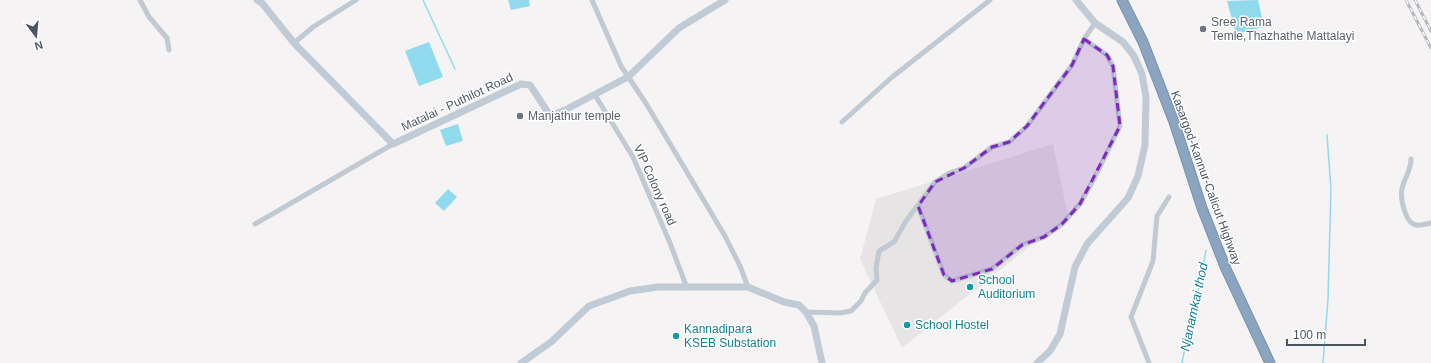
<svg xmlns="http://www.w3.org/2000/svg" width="1431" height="363" font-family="Arial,sans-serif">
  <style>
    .education { fill: #e6e4e5 }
    .water { fill: #90daee }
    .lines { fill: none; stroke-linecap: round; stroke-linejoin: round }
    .stream { stroke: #90daee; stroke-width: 1.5 }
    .highway-casing { stroke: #7690ad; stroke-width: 11 }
    .street { stroke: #c1cad2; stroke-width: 5 }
    .secondary { stroke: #c1cbd6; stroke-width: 7 }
    .highway { stroke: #8ba5c1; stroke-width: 9 }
    .rail-casing { stroke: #b5b8bd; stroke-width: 3 }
    .rail { stroke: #fff; stroke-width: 1.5; stroke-dasharray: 4.5; stroke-linecap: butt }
    .marked { fill: #7b2cbf; fill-opacity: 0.2; stroke: #7b2cbf; stroke-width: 3; stroke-dasharray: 8 5; stroke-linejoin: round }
    .worship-dot { fill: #6b7280; stroke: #fff; stroke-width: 1.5 }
    .culture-dot { fill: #0f9aa8; stroke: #fff; stroke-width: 1.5 }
    .labels { text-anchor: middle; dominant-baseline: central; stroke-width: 3; stroke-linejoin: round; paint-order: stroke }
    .worship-label { font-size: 12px; fill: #5b616d; stroke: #fff; text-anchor: start }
    .street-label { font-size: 12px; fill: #4a5661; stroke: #fff }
    .culture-label { font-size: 12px; fill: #0d838f; stroke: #fff; text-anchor: start }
    .water-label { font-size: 13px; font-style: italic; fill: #0c7c9b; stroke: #fff }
  </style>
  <rect width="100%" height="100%" fill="#f5f3f3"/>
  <path class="education" d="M 1053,144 L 1068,216 L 902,348 L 860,259 L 876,199 Z"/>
  <path class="water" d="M 508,0 L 529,0 L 530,6 L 511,10 Z
    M 1258,0 L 1264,27 L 1236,34 L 1227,1 Z
    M 429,42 L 443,77 L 419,86 L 405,51 Z
    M 458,124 L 463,141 L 446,146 L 440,130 Z
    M 448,189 L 457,197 L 444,211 L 435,203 Z"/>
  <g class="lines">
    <path class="stream" d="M 423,0 L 455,69
      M 1182,363 C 1189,325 1200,288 1206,250
      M 1323,363 L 1328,299 L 1331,189 L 1327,135"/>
    <defs>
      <path id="highway" d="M 1122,0 L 1143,42 L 1174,122 L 1202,208 L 1226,269 L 1270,363"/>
    </defs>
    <use href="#highway" class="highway-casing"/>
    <path class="street" d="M 140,0 L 149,17 L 167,38 L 169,50
      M 592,0 L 621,66 L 647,105 L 725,236 L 740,266 L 748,287
      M 294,43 L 313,27 L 356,0
      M 595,95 L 633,157 L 670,243 L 687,288
      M 842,122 L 891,78 L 990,0
      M 1411,159 C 1411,171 1404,178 1402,189 C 1400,198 1405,223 1416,225 C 1420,226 1426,224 1431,223
      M 918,206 L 944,275 L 952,281 L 992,269 L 1022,245 L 1044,237 L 1062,224 L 1080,204 L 1094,179 L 1120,126 L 1113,66 L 1107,55 L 1084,39
      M 255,224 L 393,144
      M 806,312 L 840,313 L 851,311 L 861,301 L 865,293 L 877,280 L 876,268 L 879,251 L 894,242 L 906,221 L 935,182 L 949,173 L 964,168 L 992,147 L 1009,142 L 1027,126 L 1072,65 L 1084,39 L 1095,23
      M 1149,363 L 1131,317 L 1153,261 L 1157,216 L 1169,197"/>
    <path class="secondary" d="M 257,0 L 262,3 L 294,43 L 393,144 L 521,84 L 530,85 L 549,114 L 554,115 L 565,110 L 628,77 L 679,28 L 725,0
      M 521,363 L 551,342 L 589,306 L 630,291 L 658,287 L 748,287 L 784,302 L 799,305 L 806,312 L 814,326 L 822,363
      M 1037,363 L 1050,351 L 1060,334 L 1075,267 L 1087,244 L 1128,198 L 1138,176 L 1145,145 L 1146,97 L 1142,74 L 1134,56 L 1123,42 L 1095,23 L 1076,0"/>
    <use href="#highway" class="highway"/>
    <defs>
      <path id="rail" d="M 1406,0 L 1431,48
        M 1415,0 L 1431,31"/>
    </defs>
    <use href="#rail" class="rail-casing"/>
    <use href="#rail" class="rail"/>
  </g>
  <path class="marked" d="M 1084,39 L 1107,55 L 1113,66 L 1120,126 L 1080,204 L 1062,224 L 1044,237 L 1022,245 L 992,269 L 952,281 L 944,275 L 918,206 L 935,182 L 964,168 L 992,147 L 1009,142 L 1027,126 L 1072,65 Z"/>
  <g class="worship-dot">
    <circle cx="1203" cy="29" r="4"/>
    <circle cx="520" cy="116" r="4"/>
  </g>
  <g class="culture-dot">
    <circle cx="970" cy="287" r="4"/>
    <circle cx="907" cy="325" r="4"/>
    <circle cx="676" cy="336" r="4"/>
  </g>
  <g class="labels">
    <g class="worship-label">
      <text x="1211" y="22">Sree Rama<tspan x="1211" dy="14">Temle,Thazhathe Mattalayi</tspan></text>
      <text x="528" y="116">Manjathur temple</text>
    </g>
    <g class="street-label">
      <text transform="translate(457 102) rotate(-25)">Matalai - Puthilot Road</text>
      <text transform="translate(1206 178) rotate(70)">Kasargod-Kannur-Calicut Highway</text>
      <text transform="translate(655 185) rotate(66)">VIP Colony road</text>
    </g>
    <g class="culture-label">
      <text x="978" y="280">School<tspan x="978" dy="14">Auditorium</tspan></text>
      <text x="915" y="325">School Hostel</text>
      <text x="684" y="329">Kannadipara<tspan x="684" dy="14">KSEB Substation</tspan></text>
    </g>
    <g class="water-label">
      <text transform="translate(1194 307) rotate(-78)">Njanamkai thod</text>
    </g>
  </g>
  <g transform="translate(36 36) rotate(164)" stroke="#ffffff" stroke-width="3" paint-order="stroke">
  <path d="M0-3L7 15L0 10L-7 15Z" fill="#4a5661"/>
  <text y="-6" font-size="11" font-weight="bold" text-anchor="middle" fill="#4a5661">N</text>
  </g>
  <path d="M1287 339v6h78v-6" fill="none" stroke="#4a5661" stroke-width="2"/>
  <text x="1293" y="339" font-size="12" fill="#4a5661" stroke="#ffffff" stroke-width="3" paint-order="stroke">100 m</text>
</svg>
